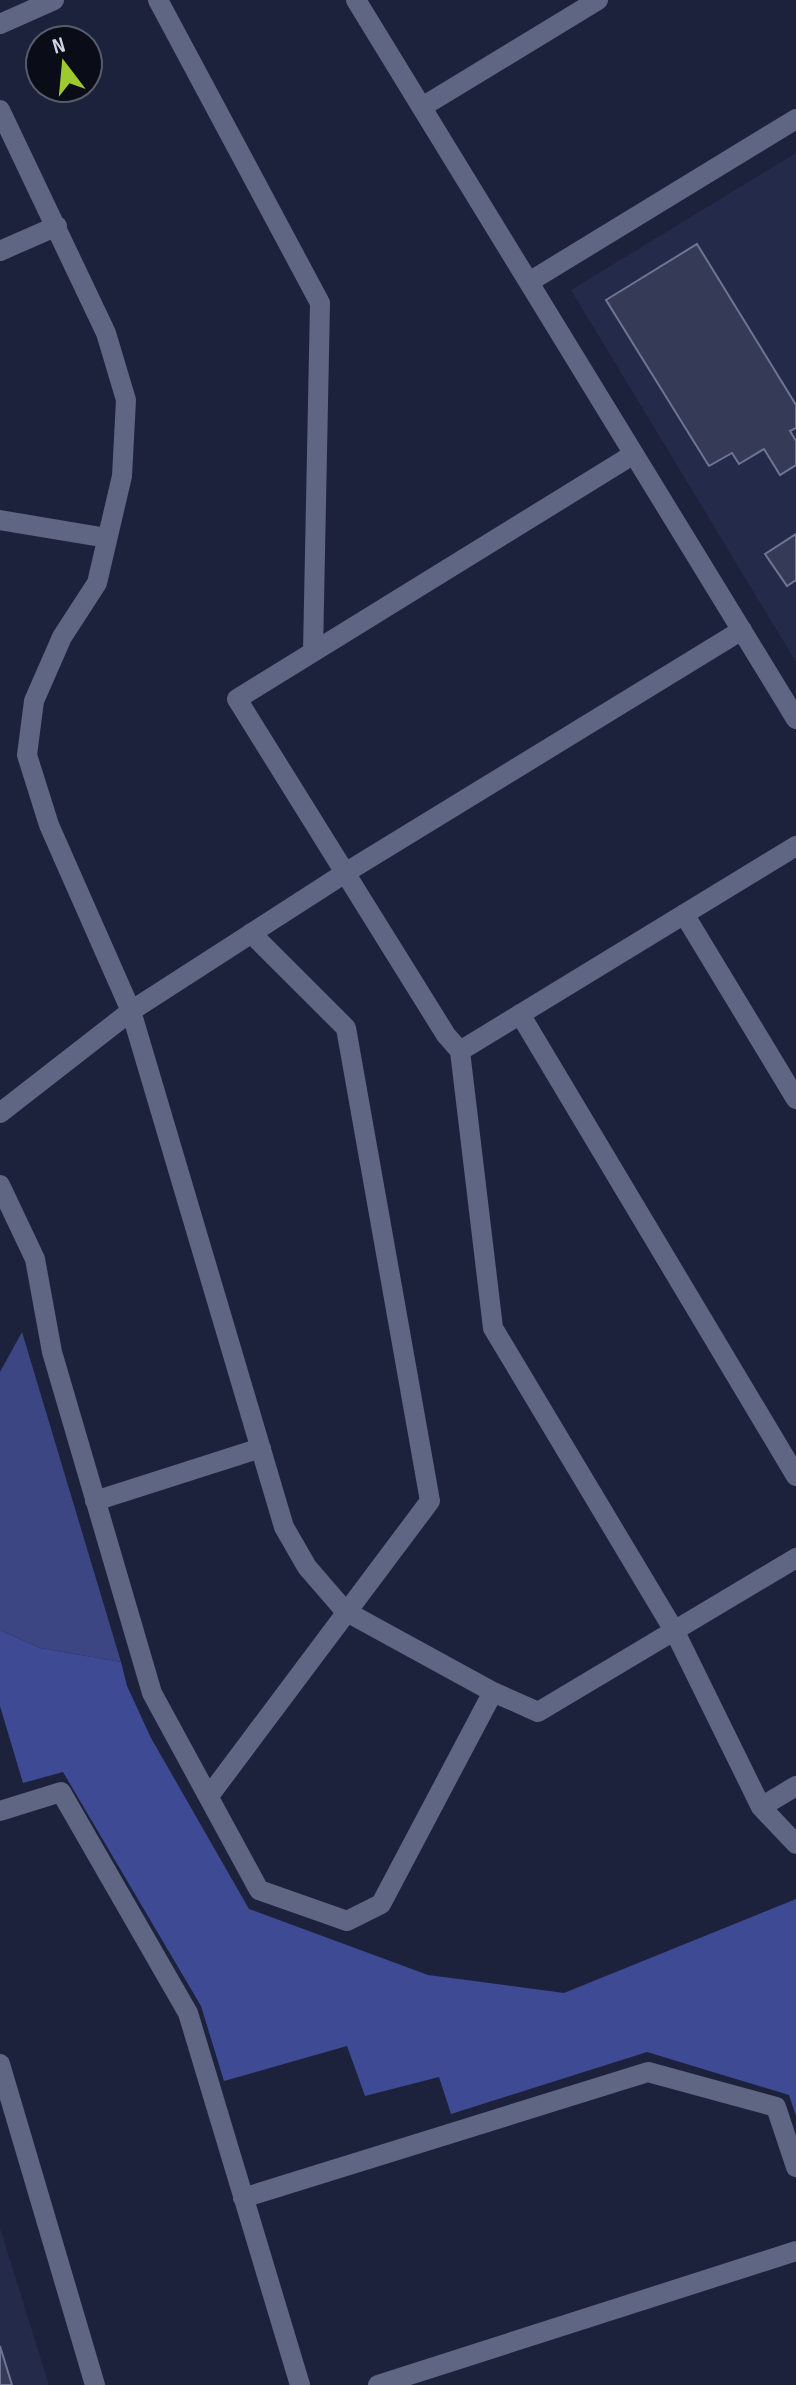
<svg xmlns="http://www.w3.org/2000/svg" width="796" height="2385" font-family="'Sofia Sans Condensed',sans-serif">
  <style>
    .built { fill: #242a4a }
    .green { fill: #3c4682 }
    .forest { fill: #3f4a94 }
    .building { fill: #353b57; stroke: #6d7594; stroke-width: 2 }
    .lines { fill: none; stroke-linecap: round; stroke-linejoin: round }
    .minor { stroke: #5e6684; stroke-width: 20 }
    .tertiary { stroke: #5e6684; stroke-width: 20 }
  </style>
  <rect width="100%" height="100%" fill="#1d223c"/>
  <path class="built" d="M 796,153 L 796,662 L 571,290 Z
    M 0,2228 L 49,2385 L 0,2385 Z"/>
  <path class="green" d="M 22,1332 L 121,1662 L 40,1648 L 0,1630 L 0,1372 Z"/>
  <path class="forest" d="M 0,1630 L 40,1648 L 121,1662 L 127,1686 L 151,1738 L 249,1909 L 428,1975 L 564,1993 L 796,1899 L 796,2116 L 789,2095 L 647,2052 L 451,2114 L 439,2077 L 365,2096 L 347,2046 L 224,2081 L 201,2006 L 63,1772 L 23,1783 L 0,1706 Z"/>
  <path class="building" d="M 697,244 L 796,405 L 796,428 L 790,431 L 796,441 L 796,465 L 780,475 L 764,449 L 739,464 L 732,453 L 709,466 L 606,300 Z
    M 796,534 L 796,580 L 787,586 L 765,554 Z
    M 0,2346 L 12,2385 L 0,2385 Z"/>
  <g class="lines">
    <path class="minor" d="M 158,0 L 320,303 L 313,652
      M 356,0 L 796,719
      M 0,24 L 54,0
      M 422,107 L 598,0
      M 0,110 L 106,333 L 126,400 L 122,476 L 97,583 L 62,637 L 34,701 L 27,755 L 49,825 L 131,1011 L 284,1527 L 307,1567 L 345,1611 L 493,1692 L 538,1712 L 796,1558
      M 0,251 L 57,226
      M 529,282 L 796,119
      M 634,454 L 237,699 L 446,1035 L 460,1051 L 493,1328 L 675,1632 L 761,1807 L 796,1844
      M 0,520 L 107,538
      M 684,914 L 796,1099
      M 520,1014 L 796,1476
      M 460,1051 L 796,846
      M 0,1113 L 131,1011 L 345,873 L 742,630
      M 0,1185 L 35,1259 L 52,1352 L 152,1693 L 259,1890 L 347,1921 L 381,1904 L 493,1692
      M 95,1501 L 261,1448
      M 209,1796 L 430,1501 L 346,1028 L 251,933
      M 761,1807 L 796,1786
      M 0,1811 L 61,1792 L 188,2013 L 300,2385
      M 243,2198 L 648,2072 L 776,2107 L 796,2167
      M 378,2385 L 796,2251"/>
    <path class="tertiary" d="M 0,2064 L 95,2385"/>
  </g>
  <g transform="translate(64 64) rotate(344)"><circle r="38" fill="#0a0d18" stroke="#595d6a" stroke-width="2"/>
  <path d="M0-6L14 30L0 20L-14 30Z" fill="#9fca2d"/>
  <text y="-12" font-size="22" font-weight="bold" text-anchor="middle" fill="#cfd4e5">N</text>
  </g>
</svg>
